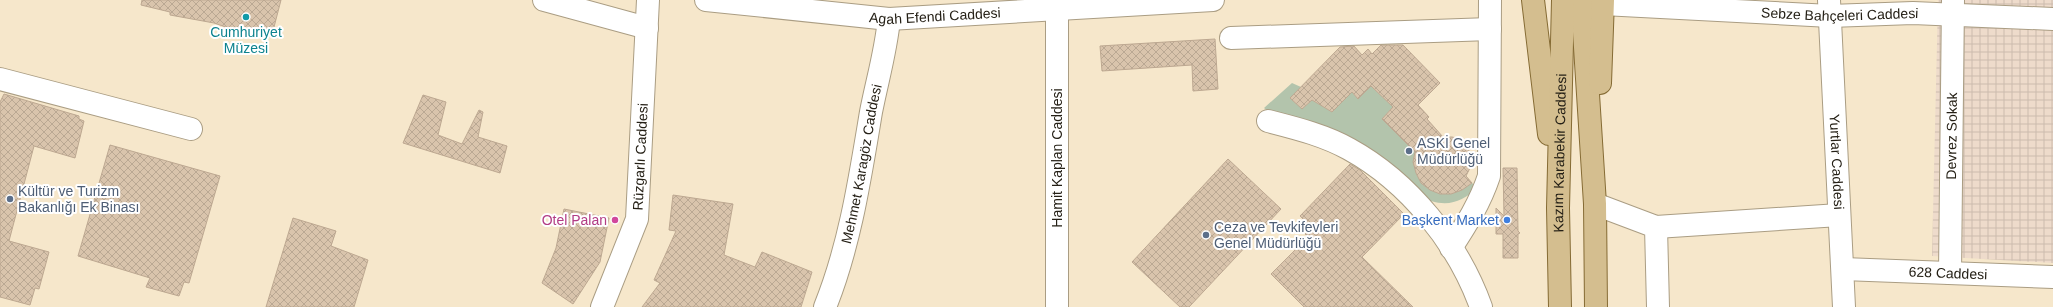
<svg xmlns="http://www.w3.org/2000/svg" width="2053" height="307" font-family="Arial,sans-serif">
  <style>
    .industrial { fill: url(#industrial-grid) }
    .green { fill: #b3c4ac }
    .building { fill: url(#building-cross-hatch); stroke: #bda891 }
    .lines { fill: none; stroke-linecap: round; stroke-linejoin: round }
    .minor-casing { stroke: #aa9d83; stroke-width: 24 }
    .major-casing { stroke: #856b34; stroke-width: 24 }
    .minor { stroke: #fff; stroke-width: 22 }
    .major { stroke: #d4be8f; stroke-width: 22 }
    .culture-dot { fill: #0f9aa8; stroke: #fff; stroke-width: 1.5 }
    .service-dot { fill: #5c6f8a; stroke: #fff; stroke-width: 1.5 }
    .hotel-dot { fill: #d1479c; stroke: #fff; stroke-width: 1.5 }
    .shop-dot { fill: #3f7fe0; stroke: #fff; stroke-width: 1.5 }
    .labels { text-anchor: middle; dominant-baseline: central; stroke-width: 4; stroke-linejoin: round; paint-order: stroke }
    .street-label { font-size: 14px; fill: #252016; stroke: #fff }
    .culture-label { font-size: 14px; fill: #0d838f; stroke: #fff }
    .service-label { font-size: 14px; fill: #4e5e75; stroke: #fff; text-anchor: start }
    .hotel-label { font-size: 14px; fill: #b23c85; stroke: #fff; text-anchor: end }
    .shop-label { font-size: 14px; fill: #366cbe; stroke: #fff; text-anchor: end }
  </style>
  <defs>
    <pattern id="industrial-grid" width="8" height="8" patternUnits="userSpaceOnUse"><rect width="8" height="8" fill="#eedbcb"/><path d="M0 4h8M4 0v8" fill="none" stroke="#ccbcae"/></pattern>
    <pattern id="building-cross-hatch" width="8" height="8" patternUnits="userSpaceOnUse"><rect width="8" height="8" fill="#d9c4ac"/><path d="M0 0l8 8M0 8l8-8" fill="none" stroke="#baa893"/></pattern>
  </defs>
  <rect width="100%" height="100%" fill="#f6e7cb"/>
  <path class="industrial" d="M 1938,0 L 2053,0 L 2053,263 L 1932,256 Z"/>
  <path class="green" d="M 1292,83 L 1301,87 L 1290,98 L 1302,109 L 1312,100 L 1332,112 L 1352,92 L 1358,99 L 1371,86 L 1393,107 L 1382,119 L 1415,152 C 1410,190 1443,205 1472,183 L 1478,188 C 1463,200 1451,207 1431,201 C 1417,198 1395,164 1379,155 C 1346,134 1306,123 1269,112 L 1264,108 Z"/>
  <path class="building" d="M 142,0 L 281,0 L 273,31 L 262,28 L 260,35 L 247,32 L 246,34 L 214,23 L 170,15 L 170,12 L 141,5 Z
    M 1215,39 L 1218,89 L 1193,91 L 1192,65 L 1102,71 L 1100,46 Z
    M 1381,45 L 1403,45 L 1440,83 L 1418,105 L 1429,117 L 1427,119 L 1443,137 L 1452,137 L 1460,139 L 1470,152 L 1470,168 L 1466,176 L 1472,183 L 1462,190 L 1451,194 L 1440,194 L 1430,190 L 1421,183 L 1416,173 L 1413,162 L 1415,152 L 1382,119 L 1393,107 L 1371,86 L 1358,99 L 1352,92 L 1332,112 L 1312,100 L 1302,109 L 1290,98 L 1340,47 L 1354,46 L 1362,55 L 1368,49 L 1372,54 Z
    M 4,94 L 79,116 L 79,119 L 84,121 L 75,158 L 34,146 L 9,241 L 49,252 L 39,289 L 35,288 L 30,305 L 0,297 L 0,102 Z
    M 423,95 L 446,102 L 438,135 L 462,144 L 479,110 L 483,112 L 478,137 L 507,146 L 500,173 L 403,143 Z
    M 110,145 L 220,176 L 189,283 L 184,282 L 179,296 L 146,287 L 150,278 L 78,256 Z
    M 1228,159 L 1281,209 L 1189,307 L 1180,307 L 1132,262 Z
    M 1350,164 L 1360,170 L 1404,214 L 1362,257 L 1413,307 L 1304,307 L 1271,274 L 1308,237 L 1305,234 L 1312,228 L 1300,216 Z
    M 1503,168 L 1517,168 L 1518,231 L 1520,233 L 1518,234 L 1518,258 L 1503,258 L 1503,234 L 1496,234 L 1496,208 L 1504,216 Z
    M 673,195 L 733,204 L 724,255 L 755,267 L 762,252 L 812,272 L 801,307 L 642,307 L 660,283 L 654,280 L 676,231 L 669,230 Z
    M 564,209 L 609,218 L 600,262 L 573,304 L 542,283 L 556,248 Z
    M 293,218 L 336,231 L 331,246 L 368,260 L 354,307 L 266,307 Z"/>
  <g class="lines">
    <defs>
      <g id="minor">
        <path d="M 544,0 L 647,28"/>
        <path id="s1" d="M 706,0 L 889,19 L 1213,0"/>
        <path id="s2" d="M 1829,0 L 1844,307"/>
        <path id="s3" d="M 1603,4 L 1830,16 L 1913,13 L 2053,19"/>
        <path d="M 1057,9 L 1057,307"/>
        <path d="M 1231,38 L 1490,29"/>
        <path d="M 0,79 L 191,129"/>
        <path d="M 1268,121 C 1295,128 1324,135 1349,149 C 1409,182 1458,243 1481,307"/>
        <path d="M 1595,204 L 1656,227 L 1658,307"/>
        <path d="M 1656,227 L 1839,215"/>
        <path d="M 1451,248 C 1466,225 1480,203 1489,176 L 1490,0"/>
        <path id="s4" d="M 1843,269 L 2053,277"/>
        <path id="s5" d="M 1950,273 L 1953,0"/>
        <path id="s6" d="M 602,307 L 637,219 L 648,0"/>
        <path id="s7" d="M 825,307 C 850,245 860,178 871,112 C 877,81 886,51 889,19"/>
      </g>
      <g id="major">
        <path d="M 1533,0 L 1549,134"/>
        <path d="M 1582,0 L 1595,204 L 1596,307"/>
        <path d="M 1600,83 L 1603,0"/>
        <path id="s8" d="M 1560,307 L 1558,208 L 1563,0"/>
      </g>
    </defs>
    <use href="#minor" class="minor-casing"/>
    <use href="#major" class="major-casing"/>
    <use href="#minor" class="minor"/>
    <use href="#major" class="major"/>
  </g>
  <circle class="culture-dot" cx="246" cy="17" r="4"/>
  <g class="service-dot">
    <circle cx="1409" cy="151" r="4"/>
    <circle cx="10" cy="199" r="4"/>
    <circle cx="1206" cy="235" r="4"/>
  </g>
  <circle class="hotel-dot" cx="615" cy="220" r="4"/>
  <circle class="shop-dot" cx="1507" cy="220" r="4"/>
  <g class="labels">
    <g class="street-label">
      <text stroke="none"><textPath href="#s3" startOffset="237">Sebze Bahçeleri Caddesi</textPath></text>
      <text stroke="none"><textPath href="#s1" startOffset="230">Agah Efendi Caddesi</textPath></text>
      <text stroke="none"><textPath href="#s5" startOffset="137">Devrez Sokak</textPath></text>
      <text stroke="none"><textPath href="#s8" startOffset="154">Kazım Karabekir Caddesi</textPath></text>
      <text stroke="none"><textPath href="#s6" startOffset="157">Rüzgarlı Caddesi</textPath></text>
      <text transform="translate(1057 158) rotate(-90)">Hamit Kaplan Caddesi</text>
      <text stroke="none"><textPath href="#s2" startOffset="162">Yurtlar Caddesi</textPath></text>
      <text stroke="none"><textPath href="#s7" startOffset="148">Mehmet Karagöz Caddesi</textPath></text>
      <text stroke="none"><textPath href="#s4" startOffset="105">628 Caddesi</textPath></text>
    </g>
    <g class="culture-label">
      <text x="246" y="32">Cumhuriyet<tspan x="246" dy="16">Müzesi</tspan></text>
    </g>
    <g class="service-label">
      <text x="1417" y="143">ASKİ Genel<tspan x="1417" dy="16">Müdürlüğü</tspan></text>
      <text x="18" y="191">Kültür ve Turizm<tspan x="18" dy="16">Bakanlığı Ek Binası</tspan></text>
      <text x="1214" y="227">Ceza ve Tevkifevleri<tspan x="1214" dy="16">Genel Müdürlüğü</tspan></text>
    </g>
    <g class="hotel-label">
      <text x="607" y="220">Otel Palan</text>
    </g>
    <g class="shop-label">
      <text x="1499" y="220">Başkent Market</text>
    </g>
  </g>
</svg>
